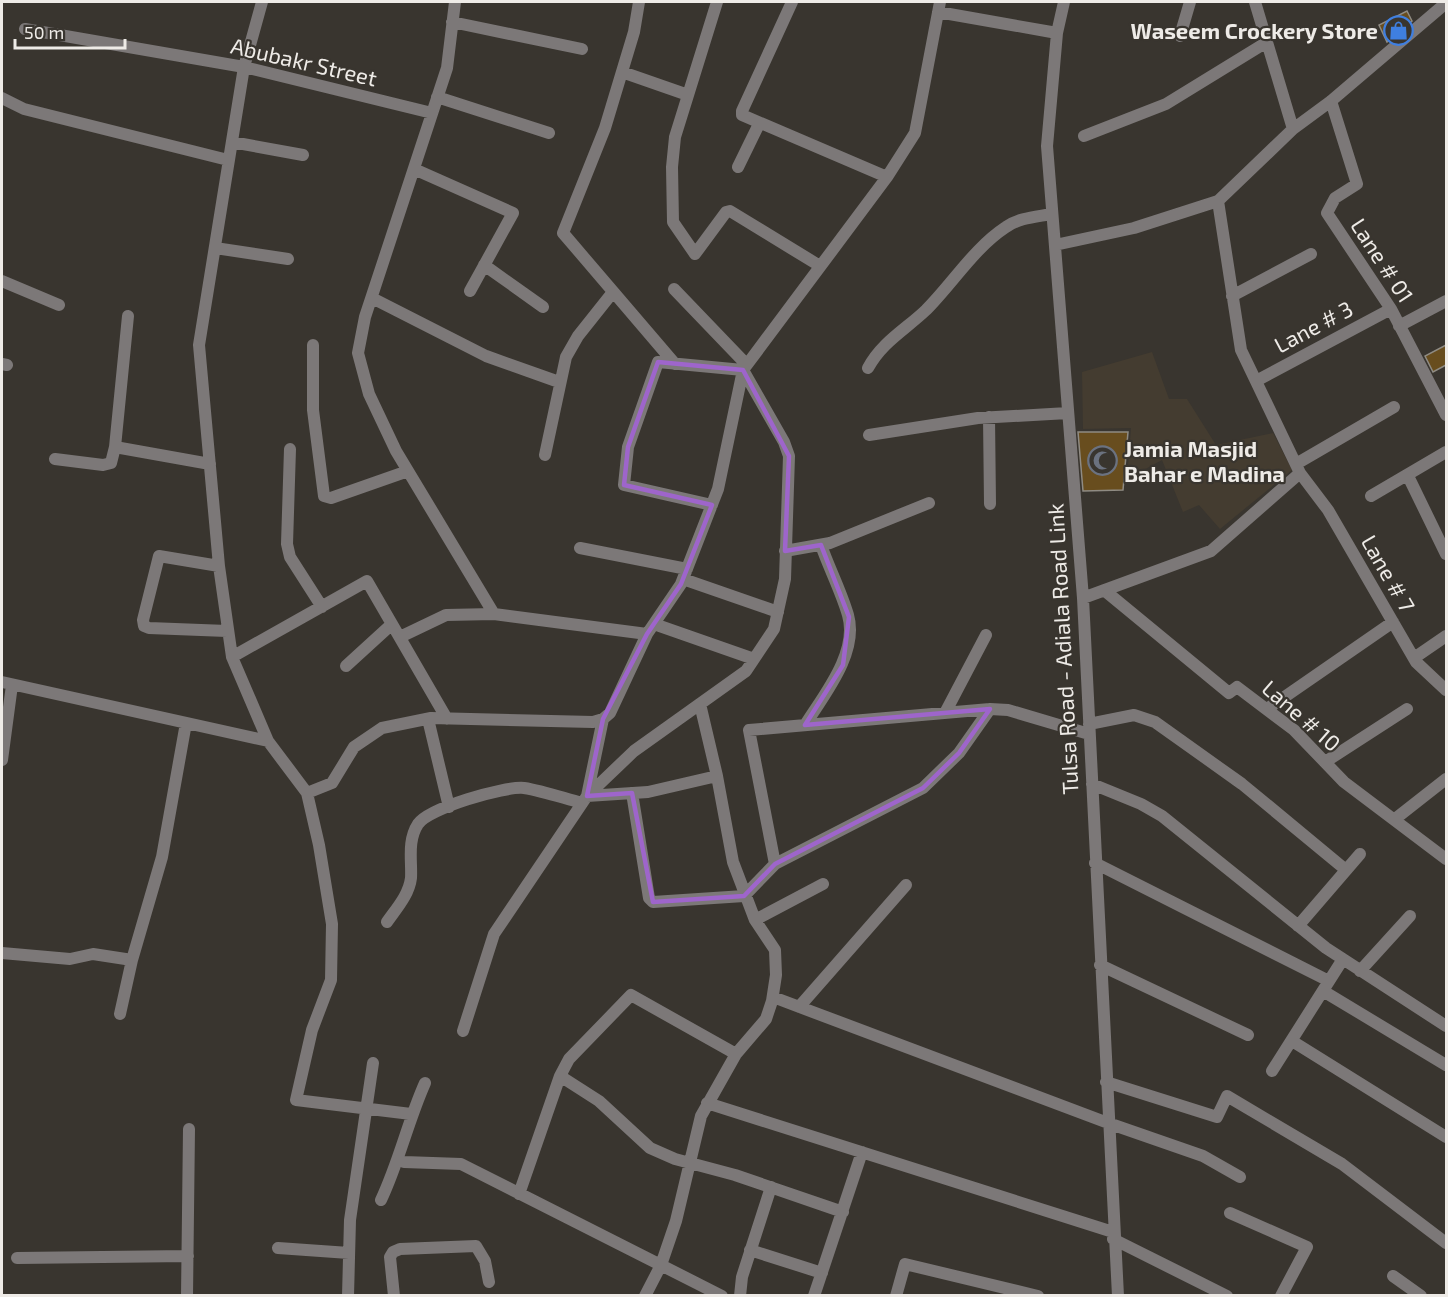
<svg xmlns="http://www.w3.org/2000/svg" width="1448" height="1297" font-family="'Exo 2',sans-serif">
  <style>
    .built { fill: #443c30 }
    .building { fill: #684d1e; stroke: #8f8b83; stroke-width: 1.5 }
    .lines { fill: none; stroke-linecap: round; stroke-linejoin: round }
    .minor { stroke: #7c7878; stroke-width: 12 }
    .marked { fill: none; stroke: #9e65cb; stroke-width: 4.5; stroke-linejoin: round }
    .labels { text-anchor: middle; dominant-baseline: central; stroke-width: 4.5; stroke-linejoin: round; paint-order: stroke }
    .poi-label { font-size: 22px; font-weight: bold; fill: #eeebe7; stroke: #39352f; text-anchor: end }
    .street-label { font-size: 22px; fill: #eeebe7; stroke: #39352f }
  </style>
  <rect width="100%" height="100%" fill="#39352f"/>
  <path class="built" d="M 1152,352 L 1169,399 L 1187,399 L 1216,445 L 1273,433 L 1292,470 L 1220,529 L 1199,505 L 1183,512 L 1162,460 L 1127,479 L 1131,428 L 1083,429 L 1082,372 Z"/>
  <path class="building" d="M 1407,11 L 1412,21 L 1387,42 L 1379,25 Z
    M 1446,345 L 1446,365 L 1433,372 L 1425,356 Z
    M 1078,432 L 1128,432 L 1123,490 L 1083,491 Z"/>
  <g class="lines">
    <path class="minor" d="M 262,2 L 244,67 L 199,345 L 219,566 L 232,657 L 268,741 L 307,793 L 319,845 L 332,924 L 331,980 L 312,1030 L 296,1100 L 411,1114
      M 455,2 L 447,68 L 365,317 L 358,353 L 369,394 L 396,451 L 494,614
      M 639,2 L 634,32 L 605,128 L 563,233 L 675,364
      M 717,2 L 675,137 L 672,167 L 673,222 L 695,254 L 726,212 L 730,211 L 820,266
      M 792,2 L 742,111 L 742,115 L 887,177
      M 1064,2 L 1057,33 L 1047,146 L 1083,598 L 1118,1296
      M 1255,2 L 1293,129
      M 938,12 L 1057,33
      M 452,22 L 582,49
      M 25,29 L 244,67 L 432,113
      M 1180,36 L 1190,2
      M 622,72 L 688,95
      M 437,97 L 549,133
      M 2,98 L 24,109 L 228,160
      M 1331,101 L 1357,184 L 1335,198 L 1327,213 L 1391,309 L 1446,415
      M 1084,136 L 1166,104 L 1267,42
      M 232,142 L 303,155
      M 738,167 L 759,124
      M 414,169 L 513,213 L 470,291
      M 1055,245 L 1134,228 L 1218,201
      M 215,248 L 288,259
      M 484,265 L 543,307
      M 2,281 L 59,305
      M 674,289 L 746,364
      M 1232,296 L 1311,254
      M 372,298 L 486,356 L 559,382
      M 128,316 L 115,447 L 210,464
      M 1399,326 L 1446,301
      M 313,345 L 313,410 L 324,496 L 331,498 L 408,471
      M 2,364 L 7,365
      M 868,368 C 882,342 905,330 926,310 C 953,283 974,248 1006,227 C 1019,218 1035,217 1051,214
      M 1256,381 L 1391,309
      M 989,417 L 990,504
      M 869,435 L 978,418 L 1068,413
      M 290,449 L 287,544 L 290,557 L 322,607
      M 545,455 L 566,357 L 578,336 L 613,292
      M 55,459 L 103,465 L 111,463 L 115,447
      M 1296,464 L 1394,407
      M 1300,473 L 1328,510 L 1416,662 L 1446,690
      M 1408,476 L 1446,554
      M 1371,496 L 1446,452
      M 712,505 L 624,485 L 628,447 L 658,362 L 743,370 L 887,177 L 915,133 L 940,2
      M 580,548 L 687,569
      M 785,551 L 830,543 L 929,503
      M 219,566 L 159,556 L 143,620 L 144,626 L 149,628 L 227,631
      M 683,579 L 778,612
      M 1104,590 L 1229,693 L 1237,687 L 1294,730 L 1344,782 L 1446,859
      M 1083,598 L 1211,551 L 1300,473 L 1241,350 L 1218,201 L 1293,129 L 1331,101 L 1446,3
      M 654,624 L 754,659
      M 400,637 L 446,615 L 494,614 L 647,634
      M 232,657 L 367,581 L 447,719
      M 1414,658 L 1446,636
      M 346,666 L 392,624
      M 2,682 L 268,741
      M 1267,709 L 1393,622
      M 945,713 L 986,635
      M 428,719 L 449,807
      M 603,719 L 587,796 L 648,792 L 717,776
      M 1089,724 L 1134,715 L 1155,722 L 1242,784 L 1346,870
      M 805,725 C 823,696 859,653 848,615 C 841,591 829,568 821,545
      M 2,760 L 12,685
      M 1325,762 L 1407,709
      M 1092,784 L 1141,804 L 1162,816 L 1326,948 L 1446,1026
      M 307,793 L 332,783 L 354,747 L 382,728 L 431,718 L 593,722 L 603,719 L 610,713 L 647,634 L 681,584 L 718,489 L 743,370
      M 632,793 L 649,898 L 653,902 L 744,896 L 775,864 L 923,788 L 959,753 L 990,709
      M 1395,819 L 1446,779
      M 1095,863 L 1329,981
      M 775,864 L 749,730 L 990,709 L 1008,710 L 1089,734
      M 755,920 L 823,884
      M 387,922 C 396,909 409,895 411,878 C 412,861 407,841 418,824 C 429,808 504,786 524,788 C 543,791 563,798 582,803
      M 1298,926 L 1360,854
      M 2,953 L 70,959 L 93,954 L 132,960
      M 1100,965 L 1248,1035
      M 1360,971 L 1410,916
      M 1323,991 L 1446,1065
      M 773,997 L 1108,1123 L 1203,1156 L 1240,1177
      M 799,1007 L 906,885
      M 120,1014 L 132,960 L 162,857 L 186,723
      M 463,1031 L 494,934 L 587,796 L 634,751 L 746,671 L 774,629 L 785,579 L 789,456 L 784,442 L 743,370
      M 1292,1041 L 1446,1137
      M 1272,1071 L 1343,959
      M 560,1076 L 599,1101 L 650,1148 L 675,1159 L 735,1175 L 843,1212
      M 1106,1082 L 1217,1117 L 1227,1096 L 1342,1164 L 1446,1243
      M 707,1103 L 1113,1232
      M 404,1162 L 461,1164 L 722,1296
      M 519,1194 L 560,1076 L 569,1059 L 631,995 L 736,1054
      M 381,1200 C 399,1162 408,1121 425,1083
      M 1230,1213 L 1307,1247 L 1281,1296
      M 1113,1239 L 1227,1296
      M 278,1248 L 349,1253
      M 750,1250 L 822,1273
      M 17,1258 L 188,1256
      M 1393,1276 L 1421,1296
      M 187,1296 L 189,1129
      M 348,1296 L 350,1220 L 373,1063
      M 394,1296 L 390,1257 L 393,1252 L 400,1249 L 476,1246 L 485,1261 L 489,1282
      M 645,1296 L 661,1265 L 676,1221 L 701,1116 L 736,1054 L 766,1019 L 772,1001 L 776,975 L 775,950 L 755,920 L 733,862 L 717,776 L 700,704
      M 740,1296 L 742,1277 L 771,1187
      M 814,1296 L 862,1152
      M 896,1296 L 905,1264 L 1038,1296"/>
  </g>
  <path class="marked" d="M 658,362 L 743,370 L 789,456 L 785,551 L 821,545 L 849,617 L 843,665 L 805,725 L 990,709 L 959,753 L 923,788 L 775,864 L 744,896 L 653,902 L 632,793 L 587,796 L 603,719 L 647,634 L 681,584 L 712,505 L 624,485 L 628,447 Z"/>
  <defs>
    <symbol id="shop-ring" viewBox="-11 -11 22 22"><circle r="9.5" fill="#39352f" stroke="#3f7fe0" stroke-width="1.5"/><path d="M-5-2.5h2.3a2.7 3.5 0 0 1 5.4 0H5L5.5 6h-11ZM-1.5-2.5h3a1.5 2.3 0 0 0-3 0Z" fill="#3f7fe0"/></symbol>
    <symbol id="mosque-ring" viewBox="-11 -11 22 22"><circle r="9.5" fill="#39352f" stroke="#6b7280" stroke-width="1.5"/><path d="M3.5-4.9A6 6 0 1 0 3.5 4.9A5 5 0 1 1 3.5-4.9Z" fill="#6b7280"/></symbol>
  </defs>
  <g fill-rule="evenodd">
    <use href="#shop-ring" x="1382" y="14" width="33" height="33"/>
    <use href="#mosque-ring" x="1086" y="444" width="33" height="33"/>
  </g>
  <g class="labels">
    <g class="poi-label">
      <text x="1378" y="30">Waseem Crockery Store</text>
      <text x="1124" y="448" text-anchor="start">Jamia Masjid<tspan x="1124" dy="25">Bahar e Madina</tspan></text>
    </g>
    <g class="street-label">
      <text transform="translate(304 61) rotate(13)">Abubakr Street</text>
      <text transform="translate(1383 260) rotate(57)">Lane # 01</text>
      <text transform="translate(1313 326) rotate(-28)">Lane # 3</text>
      <text transform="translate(1389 573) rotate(60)">Lane # 7</text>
      <text transform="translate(1062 649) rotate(-93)">Tulsa Road - Adiala Road Link</text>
      <text transform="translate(1302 715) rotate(41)">Lane # 10</text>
    </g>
  </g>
  <rect width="1448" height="1297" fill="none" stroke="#eeebe7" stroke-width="6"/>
  <path d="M15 39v9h110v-9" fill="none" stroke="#eeebe7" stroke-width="3"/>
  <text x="24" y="39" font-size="18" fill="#eeebe7" stroke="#39352f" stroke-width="4.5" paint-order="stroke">50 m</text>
</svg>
